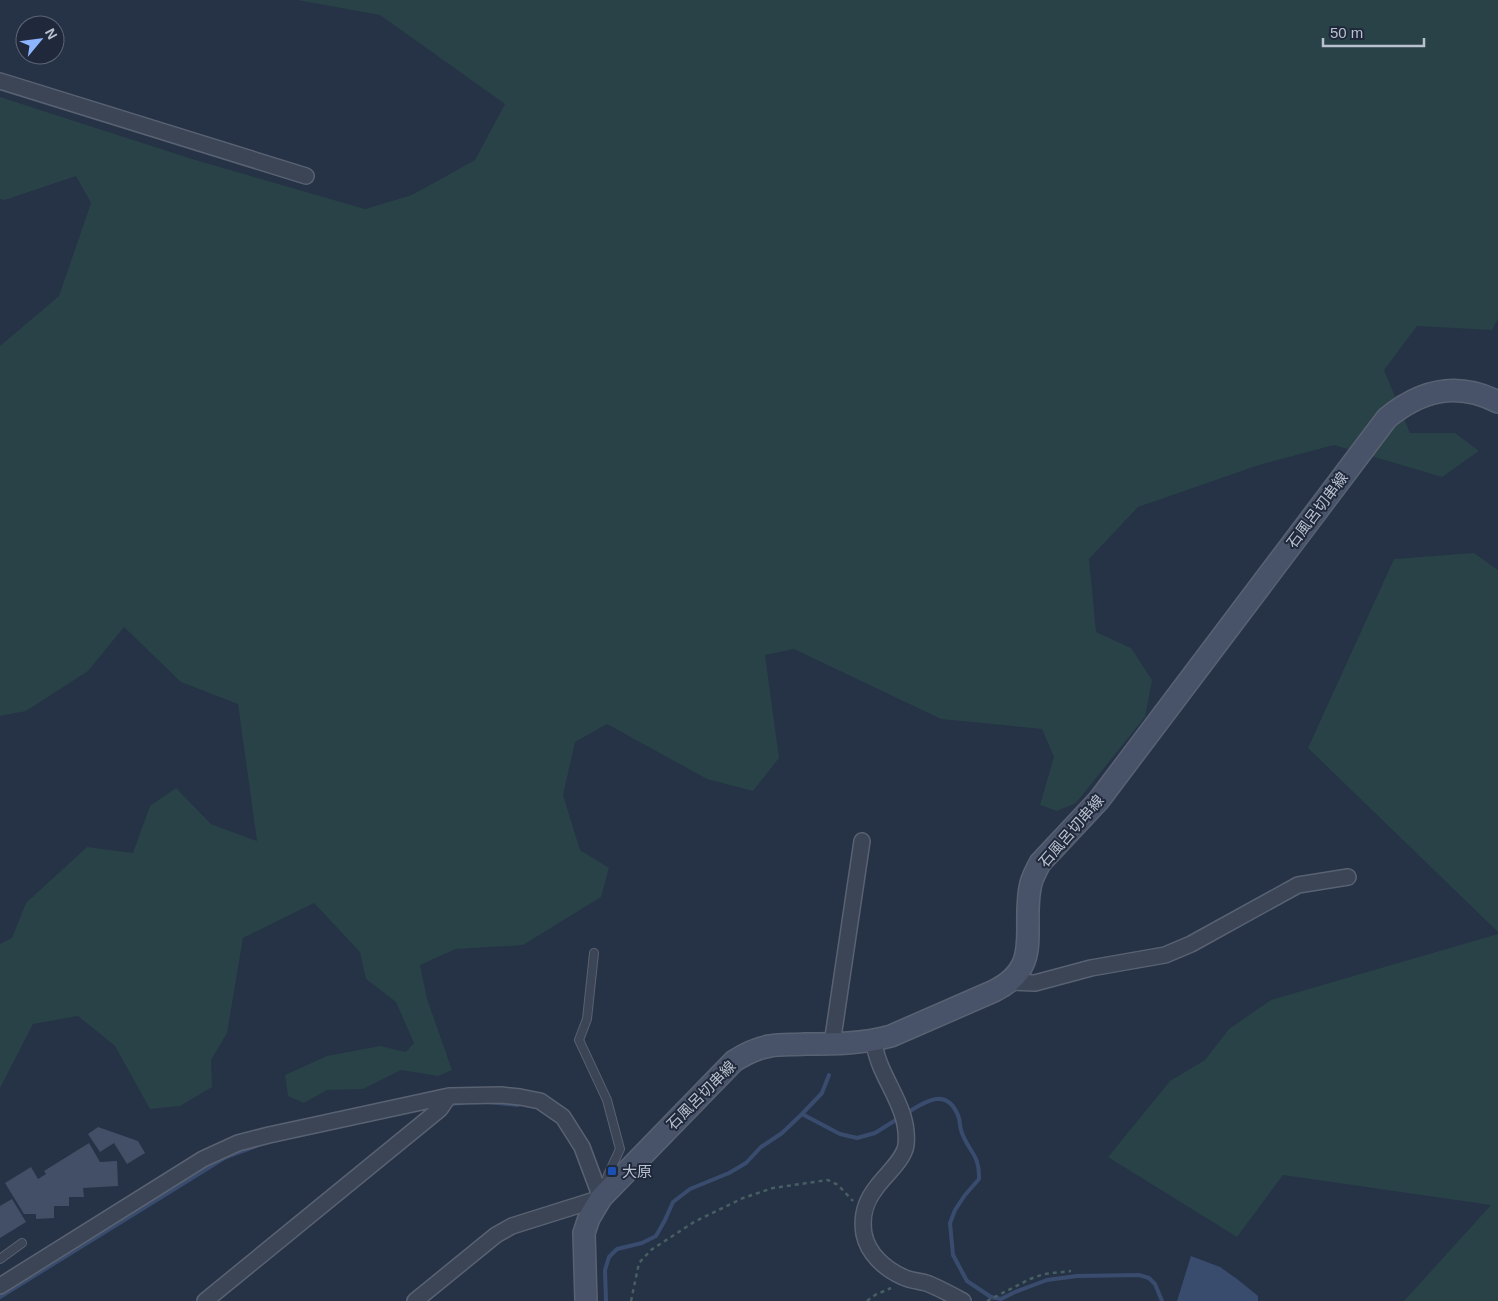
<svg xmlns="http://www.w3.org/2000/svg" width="1498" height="1301" font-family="Arial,'Noto Sans JP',sans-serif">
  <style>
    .green { fill: #284247 }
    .water { fill: #394c6e }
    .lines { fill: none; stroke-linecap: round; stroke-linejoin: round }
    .stream { stroke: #394c6e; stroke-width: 4 }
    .building { fill: #434f66 }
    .service-casing { stroke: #596272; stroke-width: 10 }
    .minor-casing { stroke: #596272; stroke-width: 18 }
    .secondary-casing { stroke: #596272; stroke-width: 24 }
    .path { stroke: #475f62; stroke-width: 2.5; stroke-dasharray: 4 4; stroke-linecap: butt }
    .service { stroke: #3b4555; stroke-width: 8 }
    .minor { stroke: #3b4555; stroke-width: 15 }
    .secondary { stroke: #485369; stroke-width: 21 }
    .transit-dot { fill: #1a4fb4; stroke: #1f293b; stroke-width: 2 }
    .labels { text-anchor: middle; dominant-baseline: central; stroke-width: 4; stroke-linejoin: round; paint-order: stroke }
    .street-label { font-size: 15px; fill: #b9c0ce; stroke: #1f293b }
    .poi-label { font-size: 15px; fill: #b9c0ce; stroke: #1f293b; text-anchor: start }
  </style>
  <rect width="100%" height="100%" fill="#263246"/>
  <path class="green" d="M 297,0 L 1498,0 L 1498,319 L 1492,330 L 1417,326 L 1384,370 L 1410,433 L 1455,433 L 1479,451 L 1442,477 L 1334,445 L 1259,465 L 1138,507 L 1089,559 L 1096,632 L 1131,648 L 1152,680 L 1145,717 L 1076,803 L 1057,811 L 1040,805 L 1054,757 L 1042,729 L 941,719 L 794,649 L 765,655 L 779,758 L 753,791 L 707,779 L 607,724 L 575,742 L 563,795 L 580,850 L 609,868 L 601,897 L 523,945 L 456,949 L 420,965 L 427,999 L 452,1070 L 438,1076 L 401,1070 L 363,1089 L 327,1090 L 304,1103 L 288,1096 L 285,1075 L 327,1056 L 380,1046 L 406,1052 L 414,1043 L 396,1002 L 366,979 L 360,952 L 314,903 L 243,938 L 227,1033 L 211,1060 L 212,1087 L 180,1106 L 150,1109 L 115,1046 L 78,1016 L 33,1024 L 0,1088 L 0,944 L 12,938 L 26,903 L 87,847 L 133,853 L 150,806 L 176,788 L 211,824 L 257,841 L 238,704 L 181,682 L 124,627 L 88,671 L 26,711 L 0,716 L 0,346 L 59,296 L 91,203 L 76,176 L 5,200 L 0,199 L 0,97 L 192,159 L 365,209 L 412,195 L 475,160 L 505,104 L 380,15 Z
    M 1474,553 L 1498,570 L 1498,932 L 1308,748 L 1394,559 Z
    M 1498,934 L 1498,1301 L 1404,1301 L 1491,1205 L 1283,1175 L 1237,1237 L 1108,1157 L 1170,1081 L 1205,1060 L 1229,1029 L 1271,1000 Z"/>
  <path class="water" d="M 1191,1256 L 1220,1267 L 1237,1279 L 1258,1296 L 1258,1301 L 1177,1301 Z"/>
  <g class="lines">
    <path class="stream" d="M 488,1102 L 518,1105
      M 448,1104 L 463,1103
      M 907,1113 C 927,1100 948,1087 959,1118 C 960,1123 960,1129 962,1133 C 969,1152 980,1155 979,1179 L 965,1195 L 955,1210 L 950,1223 L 953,1255 L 967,1281 L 991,1297 L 1001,1299 L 1015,1292 L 1047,1280 L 1077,1276 L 1139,1275 L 1149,1278 L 1155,1284 L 1162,1301
      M 802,1114 L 822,1093 L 829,1075
      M 0,1297 L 226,1157 L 256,1146
      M 606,1301 L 605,1270 L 609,1257 L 617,1249 L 642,1243 L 656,1236 L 665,1220 L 673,1202 L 690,1189 L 729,1173 L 746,1163 L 761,1147 L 782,1133 L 802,1114 L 840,1134 L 857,1138 L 875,1133 L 899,1118"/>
  </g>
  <path class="building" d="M 98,1127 L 138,1141 L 145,1153 L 127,1164 L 114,1143 L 100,1152 L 88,1134 Z
    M 89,1143 L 100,1162 L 117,1161 L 118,1186 L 83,1188 L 84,1197 L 69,1197 L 69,1206 L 54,1206 L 54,1218 L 36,1219 L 36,1214 L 24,1214 L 5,1183 L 31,1167 L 38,1179 L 46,1174 L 44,1171 Z
    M 12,1199 L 26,1222 L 0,1238 L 0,1206 Z"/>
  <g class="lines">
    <defs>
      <path id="service" d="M 594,953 L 587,1019 L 579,1040 L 607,1100 L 620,1149 L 608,1175 L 604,1186
        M 0,1259 L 22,1243"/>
      <path id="minor" d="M 0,81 L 306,176
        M 1010,982 L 1035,983 L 1091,968 L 1165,955 L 1191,944 L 1298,885 L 1348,877
        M 873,1041 C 875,1049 877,1058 881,1067 C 892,1093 909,1115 906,1145 C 904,1160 885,1175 876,1188 C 865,1202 861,1216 864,1234 C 868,1254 885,1269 903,1277 C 911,1281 921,1281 929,1284 C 941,1289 952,1295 963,1301
        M 832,1044 L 862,841
        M 0,1286 L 203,1159 L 238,1143 L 269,1135 L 449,1096 L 501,1095 L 520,1097 L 540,1101 L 563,1117 L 582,1147 L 601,1198 L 512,1226 L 496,1235 L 415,1301
        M 205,1301 L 440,1109 L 449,1096"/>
      <path id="secondary" d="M 586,1301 L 584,1233 L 589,1218 L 601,1198 L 734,1061 C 745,1054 756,1048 770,1046 C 781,1044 793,1045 805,1044 C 834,1044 862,1044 891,1036 L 994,991 C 1043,967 1022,931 1030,888 C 1031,879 1036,871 1040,863 L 1099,800 L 1387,418 C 1421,390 1457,381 1498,402"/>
    </defs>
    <use href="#service" class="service-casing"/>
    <use href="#minor" class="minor-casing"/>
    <use href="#secondary" class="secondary-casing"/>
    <path class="path" d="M 631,1301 L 639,1263 L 651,1250 L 694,1222 L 743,1198 L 773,1188 L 828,1180 L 838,1185 L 853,1201
      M 867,1301 L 875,1295 L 891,1288
      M 987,1301 L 1030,1279 L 1044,1274 L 1071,1271"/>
    <use href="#service" class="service"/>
    <use href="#minor" class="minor"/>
    <use href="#secondary" class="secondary"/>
  </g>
  <rect class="transit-dot" x="607" y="1166" width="10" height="10" rx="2.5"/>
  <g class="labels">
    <g class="street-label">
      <text transform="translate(1317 510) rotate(-53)">石風呂切串線</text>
      <text transform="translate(1071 831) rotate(-49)">石風呂切串線</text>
      <text transform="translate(701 1095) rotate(-45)">石風呂切串線</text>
    </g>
    <g class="poi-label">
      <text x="622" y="1171">大原</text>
    </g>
  </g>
  <g transform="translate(40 40) rotate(61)"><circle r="24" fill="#1f293b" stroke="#5d6576"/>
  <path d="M0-4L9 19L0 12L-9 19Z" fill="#8db4ff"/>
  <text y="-8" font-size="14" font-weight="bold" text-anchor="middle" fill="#b9c0ce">N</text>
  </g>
  <path d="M1323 38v8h101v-8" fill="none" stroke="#b9c0ce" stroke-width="2.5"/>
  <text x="1330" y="38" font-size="15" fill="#b9c0ce" stroke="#1f293b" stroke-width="4" paint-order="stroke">50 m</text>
</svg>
